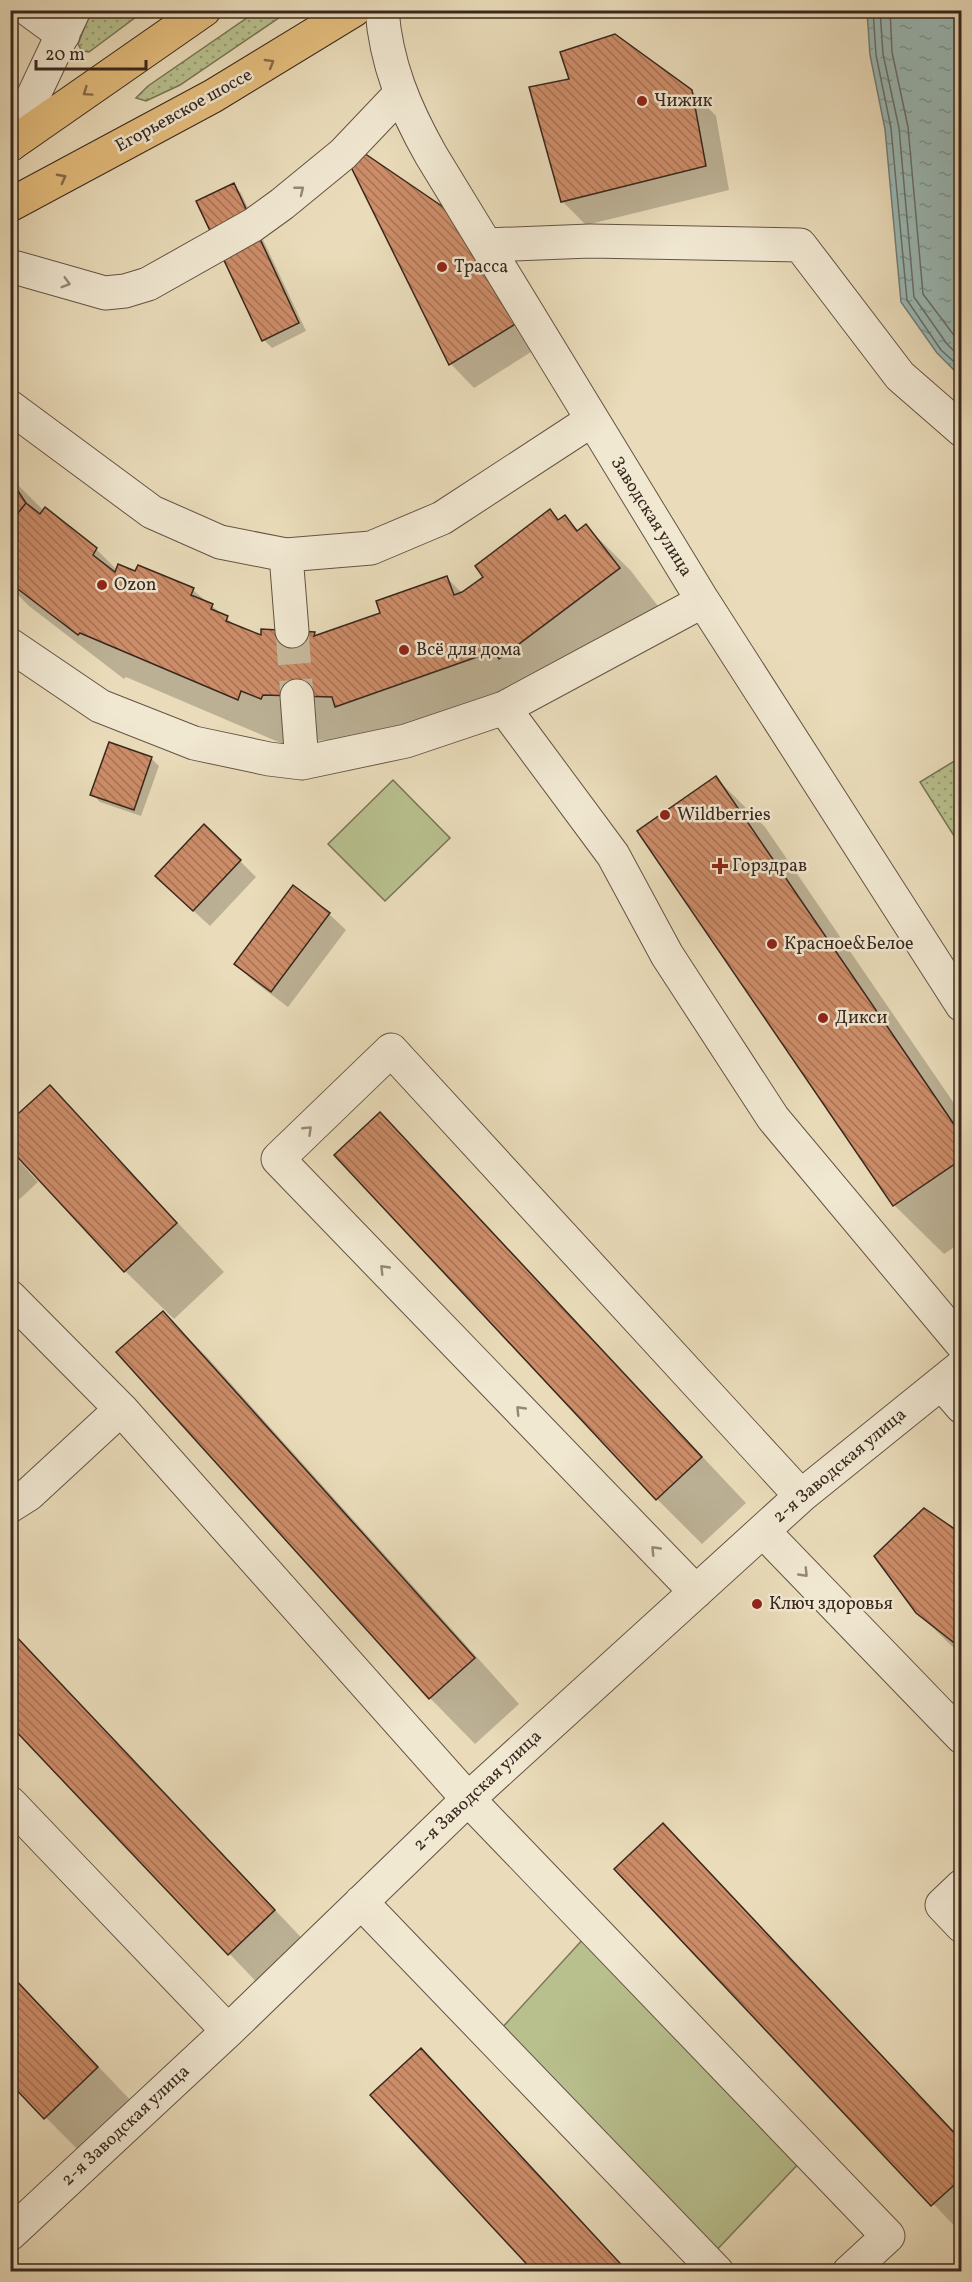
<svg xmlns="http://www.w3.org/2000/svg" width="972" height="2282" font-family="Vollkorn,serif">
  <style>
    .grass { fill: url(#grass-dots); stroke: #787456; stroke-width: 1.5 }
    .park { fill: #b8c08e; stroke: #787456; stroke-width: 1.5 }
    .water { fill: url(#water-ripples); stroke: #737f7a; stroke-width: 1.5 }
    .shadow { fill: #0003 }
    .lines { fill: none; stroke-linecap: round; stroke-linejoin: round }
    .shore { stroke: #69706a; stroke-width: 1.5 }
    .building { fill: url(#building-back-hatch); stroke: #38271e; stroke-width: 1.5 }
    .minor-tunnel { stroke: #c6b89b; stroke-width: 33; stroke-dasharray: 33 16; stroke-linecap: butt }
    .minor-casing { stroke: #645445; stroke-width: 35 }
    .major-casing { stroke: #38271e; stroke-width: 35 }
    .minor { stroke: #f1e8d2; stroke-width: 33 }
    .major { stroke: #e5be7d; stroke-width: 33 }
    .oneway { stroke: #866b49 }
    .oneway2 { stroke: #948878 }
    .poi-dot { fill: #8f2418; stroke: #f1e8d2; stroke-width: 2 }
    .labels { text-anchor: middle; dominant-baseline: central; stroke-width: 5; stroke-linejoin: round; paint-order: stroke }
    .poi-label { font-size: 18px; fill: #38271e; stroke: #f1e8d2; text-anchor: start }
    .street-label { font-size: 18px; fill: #38271e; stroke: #f1e8d2 }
  </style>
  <defs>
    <pattern id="grass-dots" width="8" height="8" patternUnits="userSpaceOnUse" patternTransform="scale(1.5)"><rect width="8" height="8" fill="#b8c08e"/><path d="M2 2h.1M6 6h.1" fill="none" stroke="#979c73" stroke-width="1.8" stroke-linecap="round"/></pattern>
    <pattern id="water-ripples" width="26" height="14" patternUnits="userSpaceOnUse" patternTransform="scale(1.5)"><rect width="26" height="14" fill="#9abab7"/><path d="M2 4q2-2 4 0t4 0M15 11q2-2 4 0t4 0" fill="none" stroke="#7f9794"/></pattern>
    <pattern id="building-back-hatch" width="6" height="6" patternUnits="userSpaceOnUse" patternTransform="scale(1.5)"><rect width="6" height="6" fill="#cd8d69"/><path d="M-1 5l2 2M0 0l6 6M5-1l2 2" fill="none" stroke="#a77356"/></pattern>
  </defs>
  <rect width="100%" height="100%" fill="#eadcba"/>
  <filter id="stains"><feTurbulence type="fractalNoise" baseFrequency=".00333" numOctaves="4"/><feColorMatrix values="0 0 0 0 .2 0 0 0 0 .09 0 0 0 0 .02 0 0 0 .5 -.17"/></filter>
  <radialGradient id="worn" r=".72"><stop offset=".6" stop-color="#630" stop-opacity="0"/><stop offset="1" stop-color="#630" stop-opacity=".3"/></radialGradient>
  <path class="grass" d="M 91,11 L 144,11 L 89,52 L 82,51 L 78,44 Z
    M 257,11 L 289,11 L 180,85 L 146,101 L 136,98 L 148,86 Z
    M 961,757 L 961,847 L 920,782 Z"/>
  <path class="park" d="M 393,780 L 450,838 L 385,901 L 328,844 Z
    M 584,1938 L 802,2160 L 712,2255 L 500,2030 Z"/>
  <path class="water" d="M 867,11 L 961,11 L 961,377 L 937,353 L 901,302 L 885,129 L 870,55 Z"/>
  <path class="shadow" d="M 692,91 L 716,116 L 729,190 L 586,225 L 562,201 Z
    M 351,163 L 539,347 L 474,388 L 451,364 Z
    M 233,185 L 241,193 L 306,331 L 272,348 L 264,340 Z
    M 10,477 L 44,511 L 96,549 L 117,570 L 135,573 L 138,567 L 193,590 L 237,627 L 262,638 L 314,633 L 317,637 L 382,614 L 447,578 L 463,594 L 485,577 L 550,511 L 560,521 L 565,517 L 579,531 L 586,526 L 631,571 L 664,614 L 546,703 L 372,742 L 309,740 L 287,735 L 283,744 L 126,677 L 124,679 L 29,606 L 10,587 Z
    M 151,758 L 159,766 L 141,816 L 100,802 L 92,794 Z
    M 716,778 L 765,827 L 962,1115 L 962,1242 L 944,1254 L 894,1205 L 639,831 Z
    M 240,861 L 256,877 L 210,926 L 173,892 Z
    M 293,887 L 329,914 L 346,930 L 288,1007 L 252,980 L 236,964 Z
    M 50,1087 L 224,1272 L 174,1319 L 125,1271 Z
    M 380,1114 L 746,1503 L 702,1544 L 657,1499 Z
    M 10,1151 L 38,1182 L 10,1208 Z
    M 163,1313 L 208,1358 L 519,1704 L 475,1744 L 430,1698 L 118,1352 Z
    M 962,1536 L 962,1656 L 917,1612 Z
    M 10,1630 L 313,1950 L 267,1993 L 10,1723 Z
    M 663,1826 L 962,2140 L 962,2234 L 617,1869 Z
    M 10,1974 L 136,2106 L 84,2156 L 10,2081 Z
    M 421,2050 L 459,2089 L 629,2272 L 536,2272 Z"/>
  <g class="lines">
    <path class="shore" d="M 873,10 L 876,55 L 891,128 L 907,300 L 941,350 L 962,369
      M 880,10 L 883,54 L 899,128 L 914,297 L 947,344 L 962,359
      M 890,10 L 892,52 L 908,127 L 923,294 L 962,346"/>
  </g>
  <path class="building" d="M 615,34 L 692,90 L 706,166 L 561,202 L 529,87 L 569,79 L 560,52 Z
    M 364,153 L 449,211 L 517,323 L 449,365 L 349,163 Z
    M 234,183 L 299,323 L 262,341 L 196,201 Z
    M 10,479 L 26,503 L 10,523 Z
    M 26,503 L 40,514 L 45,507 L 97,548 L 93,555 L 115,572 L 118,564 L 135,571 L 138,565 L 194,588 L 191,595 L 213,604 L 211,609 L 228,616 L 226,621 L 261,635 L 261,629 L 315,632 L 314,636 L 380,613 L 376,601 L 447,576 L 454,595 L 462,592 L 483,577 L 475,566 L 550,509 L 558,520 L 565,515 L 577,531 L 586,524 L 620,568 L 499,659 L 494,651 L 335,707 L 332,697 L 263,695 L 261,699 L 241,691 L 238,700 L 80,633 L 78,635 L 10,583 L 10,523 Z
    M 109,742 L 152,757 L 134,810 L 90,795 Z
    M 716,776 L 962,1136 L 962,1159 L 893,1206 L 637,831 Z
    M 204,824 L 241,860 L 193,911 L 155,876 Z
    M 293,885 L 330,913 L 271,992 L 234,964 Z
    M 50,1085 L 177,1223 L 124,1272 L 10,1149 L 10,1121 Z
    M 380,1112 L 702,1457 L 656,1500 L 334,1155 Z
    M 163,1311 L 475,1658 L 429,1699 L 116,1352 Z
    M 924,1508 L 962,1534 L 962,1649 L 916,1613 L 874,1556 Z
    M 10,1630 L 275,1910 L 228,1955 L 10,1725 Z
    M 663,1823 L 962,2141 L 962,2178 L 931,2206 L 614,1869 Z
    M 10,1974 L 98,2067 L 44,2119 L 10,2083 Z
    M 421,2048 L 628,2272 L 534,2272 L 370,2095 Z"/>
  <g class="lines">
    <path class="minor-tunnel" d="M 292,631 L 297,696"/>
    <defs>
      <path id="minor" d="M 29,10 L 63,35
        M 382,10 C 386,64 405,109 431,155 L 703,601 L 962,1005
        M 10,145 L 74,10
        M 486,245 L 590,241 L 800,245 L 900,376 L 962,430
        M 10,266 L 105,293 L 125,291 L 148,284 L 253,225 L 282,204 L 343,154 L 400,94
        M 10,407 L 152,512 L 220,542 L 286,555 L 371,548 L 442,518 L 592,420
        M 286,555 L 292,631
        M 10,645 L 100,706 L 194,743 L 269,759 L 302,763 L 406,741 L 504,708 L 703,601
        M 297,696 L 302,763
        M 504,708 L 613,855 L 667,955 L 773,1118 L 962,1344
        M 10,1297 L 121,1409 L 468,1799 L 888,2236 L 849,2272
        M 941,1383 L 962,1407
        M 10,1506 L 29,1494 L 121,1409
        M 763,1531 L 962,1737
        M 696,1592 L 278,1159 L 391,1050 L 801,1496
        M 10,1803 L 228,2031
        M 962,1886 L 942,1905 L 962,1926
        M 361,1902 L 717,2272
        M 10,2234 L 228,2031 L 468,1799 L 801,1496 L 962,1366"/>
      <path id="major" d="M 10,145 L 204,10
        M 10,205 L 213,96 L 354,10"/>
    </defs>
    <use href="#minor" class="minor-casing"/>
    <use href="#major" class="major-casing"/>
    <use href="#minor" class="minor"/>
    <use href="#major" class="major"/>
  </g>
  <defs><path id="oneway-chevron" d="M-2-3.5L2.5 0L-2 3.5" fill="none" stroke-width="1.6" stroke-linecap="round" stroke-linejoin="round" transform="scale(1.5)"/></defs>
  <g class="oneway">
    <use href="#oneway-chevron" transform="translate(270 63) rotate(-30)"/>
    <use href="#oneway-chevron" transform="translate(87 92) rotate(145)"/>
    <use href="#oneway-chevron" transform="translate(62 178) rotate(-28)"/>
  </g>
  <g class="oneway2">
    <use href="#oneway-chevron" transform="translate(300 190) rotate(-38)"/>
    <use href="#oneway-chevron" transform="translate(66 283) rotate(16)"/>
    <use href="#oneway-chevron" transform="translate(308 1130) rotate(-44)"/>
    <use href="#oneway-chevron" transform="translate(384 1269) rotate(-134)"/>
    <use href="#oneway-chevron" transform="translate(520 1410) rotate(-134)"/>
    <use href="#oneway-chevron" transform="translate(655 1550) rotate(-134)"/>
    <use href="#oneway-chevron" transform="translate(804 1573) rotate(46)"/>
  </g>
  <g class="poi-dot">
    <circle cx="642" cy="101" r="6"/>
    <circle cx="442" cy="267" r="6"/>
    <circle cx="102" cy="585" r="6"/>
    <circle cx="404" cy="650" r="6"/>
    <circle cx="665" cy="815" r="6"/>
    <path d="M717 857h6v6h6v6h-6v6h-6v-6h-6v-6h6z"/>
    <circle cx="772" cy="944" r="6"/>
    <circle cx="823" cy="1018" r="6"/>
    <circle cx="757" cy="1604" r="6"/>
  </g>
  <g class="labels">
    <g class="poi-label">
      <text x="654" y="101">Чижик</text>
      <text x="454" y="267">Трасса</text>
      <text x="114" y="585">Ozon</text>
      <text x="416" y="650">Всё для дома</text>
      <text x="677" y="815">Wildberries</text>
      <text x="732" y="866">Горздрав</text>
      <text x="784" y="944">Красное&amp;Белое</text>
      <text x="835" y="1018">Дикси</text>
      <text x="769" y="1604">Ключ здоровья</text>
    </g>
    <g class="street-label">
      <text transform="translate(184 111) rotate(-29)">Егорьевское шоссе</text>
      <text transform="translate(651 517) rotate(58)">Заводская улица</text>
      <text transform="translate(840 1466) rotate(-40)">2-я Заводская улица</text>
      <text transform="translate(478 1791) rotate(-43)">2-я Заводская улица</text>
      <text transform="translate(126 2126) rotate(-43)">2-я Заводская улица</text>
    </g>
  </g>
  <rect width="972" height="2282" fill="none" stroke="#eadcba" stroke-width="36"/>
  <rect x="12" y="12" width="948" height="2258" fill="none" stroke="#38271e" stroke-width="3"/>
  <rect x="18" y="18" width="936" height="2246" fill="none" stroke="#38271e" stroke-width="1.5"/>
  <path d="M36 60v9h110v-9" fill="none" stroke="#38271e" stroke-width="3"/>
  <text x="45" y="60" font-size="18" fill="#38271e" stroke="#f1e8d2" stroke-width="4.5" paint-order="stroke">20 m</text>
  <rect width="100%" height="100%" filter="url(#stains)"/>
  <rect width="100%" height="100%" fill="url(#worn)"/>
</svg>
